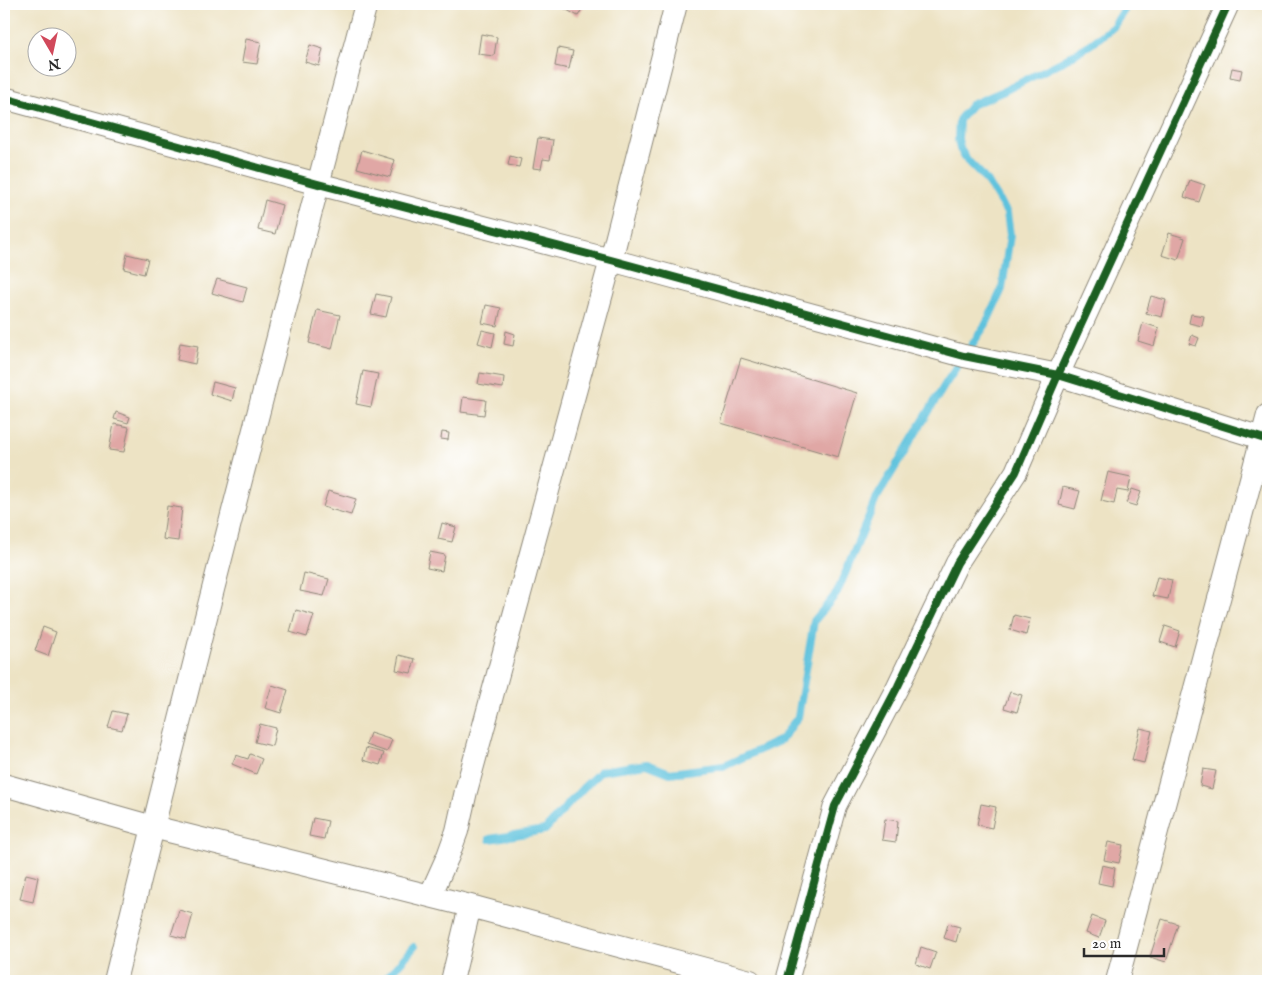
<svg xmlns="http://www.w3.org/2000/svg" width="1272" height="985" font-family="'IM FELL English',serif">
  <style>
    .lines { fill: none; stroke-linecap: round; stroke-linejoin: round }
    .stream { stroke: #5fc2dd; stroke-width: 8 }
    .building { fill: #e0a7a5 }
    .minor-casing { stroke: #8c8778; stroke-width: 24 }
    .minor { stroke: #fff; stroke-width: 22 }
    .cycleway-casing { stroke: #fff; stroke-width: 11 }
    .cycleway { stroke: #1b5e20; stroke-width: 8 }
  </style>
  <rect width="100%" height="100%" fill="#fff"/>
  <filter id="ink" filterUnits="userSpaceOnUse"><feTurbulence type="fractalNoise" baseFrequency=".02" numOctaves="2"/><feDisplacementMap in="SourceGraphic" scale="10" xChannelSelector="R" yChannelSelector="G"/><feConvolveMatrix kernelMatrix="1 2 1 2 8 2 1 2 1" color-interpolation-filters="sRGB"/></filter>
  <filter id="wash" filterUnits="userSpaceOnUse"><feTurbulence type="fractalNoise" baseFrequency=".0096" numOctaves="4" result="noise"/><feDisplacementMap in="SourceGraphic" scale="20" xChannelSelector="R" yChannelSelector="G"/><feGaussianBlur stdDeviation="1.12" result="paint"/><feColorMatrix in="noise" values="0 0 0 0 0 0 0 0 0 0 0 0 0 0 0 0 0 1.4 0 .05"/><feComposite in="paint" operator="in"/></filter>
  <g filter="url(#wash)">
    <rect width="100%" height="100%" fill="#ede3c4"/>
    <g class="lines">
      <path class="stream" d="M 490,839 L 545,830 L 583,788 L 601,771 L 647,764 L 670,773 L 724,766 L 781,740 L 798,717 L 814,621 L 837,593 L 876,499 L 946,383 L 986,324 L 1002,289 L 1010,235 L 1007,213 L 994,192 L 981,174 L 968,161 L 960,149 L 958,139 L 959,120 L 971,105 L 1004,91 L 1063,61 L 1091,44 L 1113,27 L 1128,4
        M 384,981 L 414,947"/>
    </g>
    <g id="blocks">
      <path class="building" d="M 568,4 L 585,4 L 578,16 L 565,9 Z
        M 481,34 L 497,37 L 494,56 L 478,54 Z
        M 246,39 L 261,42 L 257,64 L 242,62 Z
        M 310,45 L 323,49 L 319,66 L 305,62 Z
        M 558,48 L 573,51 L 569,69 L 555,66 Z
        M 1232,68 L 1242,70 L 1240,79 L 1230,77 Z
        M 538,138 L 553,140 L 550,160 L 543,159 L 541,169 L 533,168 Z
        M 362,150 L 395,160 L 390,177 L 357,168 Z
        M 510,156 L 521,159 L 519,167 L 508,165 Z
        M 1190,180 L 1205,185 L 1199,202 L 1184,197 Z
        M 265,200 L 282,205 L 275,234 L 258,230 Z
        M 1169,233 L 1185,238 L 1178,260 L 1162,255 Z
        M 127,254 L 148,259 L 144,274 L 124,269 Z
        M 217,279 L 247,287 L 243,302 L 212,293 Z
        M 376,294 L 391,297 L 386,317 L 371,314 Z
        M 1151,296 L 1166,300 L 1162,317 L 1146,313 Z
        M 486,305 L 501,308 L 497,326 L 482,323 Z
        M 317,310 L 340,315 L 332,349 L 309,343 Z
        M 1191,314 L 1204,316 L 1202,326 L 1189,323 Z
        M 1143,323 L 1159,328 L 1154,346 L 1138,341 Z
        M 482,330 L 495,333 L 492,347 L 478,343 Z
        M 506,331 L 515,334 L 513,346 L 504,344 Z
        M 1192,335 L 1199,338 L 1196,346 L 1189,344 Z
        M 180,343 L 198,346 L 195,364 L 177,360 Z
        M 741,358 L 857,393 L 838,457 L 721,423 Z
        M 363,371 L 378,374 L 371,407 L 356,404 Z
        M 480,373 L 504,377 L 503,388 L 478,384 Z
        M 213,382 L 235,388 L 232,401 L 210,394 Z
        M 463,397 L 486,400 L 484,415 L 461,412 Z
        M 116,412 L 130,417 L 128,423 L 114,419 Z
        M 114,424 L 129,427 L 124,452 L 109,450 Z
        M 442,432 L 449,433 L 448,440 L 441,439 Z
        M 1108,472 L 1131,477 L 1128,492 L 1117,490 L 1114,504 L 1101,501 Z
        M 1063,487 L 1080,491 L 1075,509 L 1059,505 Z
        M 1132,489 L 1141,492 L 1136,506 L 1126,503 Z
        M 328,491 L 356,499 L 351,515 L 323,507 Z
        M 167,506 L 182,508 L 178,541 L 163,539 Z
        M 442,523 L 456,527 L 452,542 L 438,539 Z
        M 430,552 L 445,555 L 442,571 L 427,568 Z
        M 304,573 L 329,579 L 324,596 L 300,591 Z
        M 1157,577 L 1172,580 L 1168,599 L 1152,596 Z
        M 296,610 L 314,615 L 307,637 L 290,632 Z
        M 1014,615 L 1030,619 L 1026,635 L 1010,630 Z
        M 1165,626 L 1180,631 L 1175,647 L 1160,642 Z
        M 43,627 L 56,632 L 48,656 L 35,651 Z
        M 399,655 L 415,659 L 411,673 L 396,670 Z
        M 272,685 L 288,690 L 281,713 L 265,708 Z
        M 1010,692 L 1022,695 L 1017,712 L 1004,708 Z
        M 113,711 L 127,714 L 122,730 L 108,727 Z
        M 260,724 L 276,728 L 272,746 L 255,742 Z
        M 1140,728 L 1152,731 L 1144,763 L 1132,760 Z
        M 370,733 L 392,740 L 387,752 L 366,745 Z
        M 366,748 L 384,753 L 380,765 L 363,760 Z
        M 250,754 L 262,759 L 256,774 L 232,764 L 236,755 L 248,759 Z
        M 1203,769 L 1216,771 L 1212,789 L 1200,786 Z
        M 981,804 L 996,807 L 992,828 L 977,825 Z
        M 313,818 L 328,821 L 324,839 L 309,836 Z
        M 885,819 L 898,821 L 896,842 L 882,840 Z
        M 1108,842 L 1123,845 L 1119,863 L 1104,860 Z
        M 1102,865 L 1115,868 L 1112,886 L 1098,883 Z
        M 26,874 L 38,877 L 33,902 L 20,899 Z
        M 179,910 L 193,914 L 186,939 L 171,935 Z
        M 1092,916 L 1105,921 L 1099,938 L 1086,933 Z
        M 1162,919 L 1178,924 L 1166,962 L 1150,957 Z
        M 948,924 L 960,927 L 956,942 L 944,938 Z
        M 921,947 L 936,952 L 930,969 L 916,964 Z"/>
    </g>
  </g>
  <g filter="url(#ink)">
    <use href="#blocks" fill-opacity="0" stroke="#8c8778" stroke-width="1"/>
    <g class="lines">
      <defs>
        <path id="minor" d="M 4,98 L 318,184 L 611,260 L 964,356 L 1058,375 L 1268,440
          M 4,785 L 153,827 L 470,906 L 750,981
          M 430,896 L 448,856 L 457,831 L 466,791 L 611,260 L 676,4
          M 115,981 C 195,655 279,329 366,4
          M 452,981 L 470,906
          M 787,981 L 835,806 L 898,686 L 957,563 L 1016,472 L 1058,375 L 1228,4
          M 1117,981 L 1268,415"/>
      </defs>
      <use href="#minor" class="minor-casing"/>
      <use href="#minor" class="minor"/>
      <defs>
        <path id="cycleway" d="M 4,98 L 318,184 L 611,260 L 964,356 L 1058,375 L 1268,440
          M 787,981 L 835,806 L 898,686 L 957,563 L 1016,472 L 1058,375 L 1228,4"/>
      </defs>
      <use href="#cycleway" class="cycleway-casing"/>
      <use href="#cycleway" class="cycleway"/>
    </g>
  </g>
  <rect width="1272" height="985" fill="none" stroke="#fff" stroke-width="20"/>
  <g transform="translate(52 52) rotate(171)"><circle r="24" fill="#ffffff" stroke="#aaaaaa"/>
  <path d="M0-4L9 19L0 12L-9 19Z" fill="#d1495b"/>
  <text y="-8" font-size="14" font-weight="bold" text-anchor="middle" fill="#2b2b2b">N</text>
  </g>
  <path d="M1084 948v8h80v-8" fill="none" stroke="#2b2b2b" stroke-width="2.5"/>
  <text x="1092" y="948" font-size="15" fill="#2b2b2b" stroke="#ffffff" stroke-width="4" paint-order="stroke">20 m</text>
</svg>
